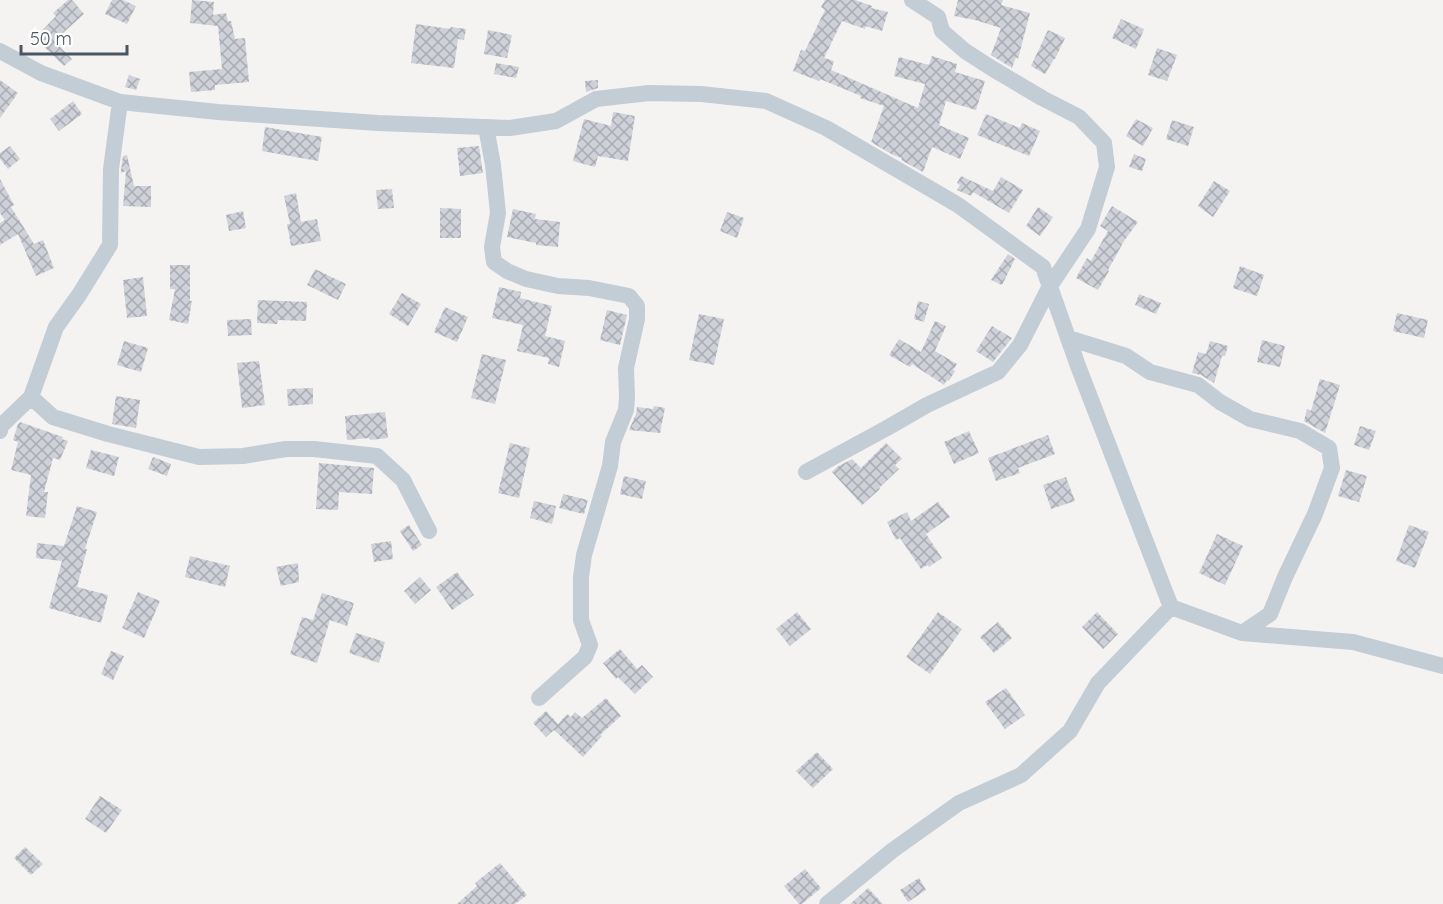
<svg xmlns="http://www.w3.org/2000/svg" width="1443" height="904" font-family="Quicksand,sans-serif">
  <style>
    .building { fill: url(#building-cross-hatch) }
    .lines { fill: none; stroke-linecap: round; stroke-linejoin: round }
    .minor { stroke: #c2cdd5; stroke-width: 16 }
  </style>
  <defs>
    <pattern id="building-cross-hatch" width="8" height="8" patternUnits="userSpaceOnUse" patternTransform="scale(1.5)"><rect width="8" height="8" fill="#ced2d8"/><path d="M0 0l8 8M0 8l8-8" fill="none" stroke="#a9adb3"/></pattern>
  </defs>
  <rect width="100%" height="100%" fill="#f5f2f2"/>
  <path class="building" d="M 68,0 L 72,0 L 84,14 L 54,41 L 72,59 L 64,66 L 35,38 L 56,16 L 53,13 Z
    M 112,0 L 123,0 L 136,6 L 127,24 L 105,14 Z
    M 192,0 L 214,2 L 213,15 L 226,13 L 228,21 L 231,21 L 235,39 L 245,38 L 249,82 L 215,85 L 215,90 L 191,92 L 189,72 L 222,69 L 218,26 L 190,23 Z
    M 825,0 L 855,0 L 872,6 L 871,8 L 888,12 L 882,31 L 865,26 L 865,29 L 842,21 L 824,58 L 834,61 L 831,70 L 918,108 L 925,84 L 894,76 L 899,57 L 929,65 L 932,56 L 957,64 L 955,72 L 985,81 L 976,110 L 946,101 L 939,125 L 969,138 L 960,159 L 932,147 L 923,172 L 901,160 L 902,158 L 893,155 L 871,142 L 884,106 L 860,98 L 861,96 L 820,79 L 819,81 L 793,71 L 801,50 L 805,51 L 825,10 L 821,7 Z
    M 958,0 L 1003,0 L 1001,5 L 1030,13 L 1018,59 L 1016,57 L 1012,68 L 991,55 L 1001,28 L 975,20 L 954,16 Z
    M 1121,19 L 1144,29 L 1136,49 L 1112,38 Z
    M 416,24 L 450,29 L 450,27 L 466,29 L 464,40 L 458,39 L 454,68 L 411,63 Z
    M 488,30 L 512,35 L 507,58 L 484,54 Z
    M 1048,30 L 1065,38 L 1055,59 L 1054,59 L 1045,74 L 1031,66 Z
    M 1157,48 L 1177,55 L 1167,81 L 1148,75 Z
    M 496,63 L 519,67 L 516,78 L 494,74 Z
    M 129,75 L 140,79 L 136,90 L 125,87 Z
    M 0,80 L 18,93 L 0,118 Z
    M 598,80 L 598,88 L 586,92 L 585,81 Z
    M 73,101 L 82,114 L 59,131 L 50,119 Z
    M 613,112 L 635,116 L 628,161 L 598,156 L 595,167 L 573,161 L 584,119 L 611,126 Z
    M 986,114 L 1020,128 L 1022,123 L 1040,131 L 1029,156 L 977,135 Z
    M 1136,119 L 1153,128 L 1143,146 L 1126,136 Z
    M 1172,120 L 1194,127 L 1188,146 L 1166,139 Z
    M 265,127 L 322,137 L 318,161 L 262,151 Z
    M 10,146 L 20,159 L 8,169 L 0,159 L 0,153 Z
    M 479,146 L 483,173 L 460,176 L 457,148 Z
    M 1134,154 L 1146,159 L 1142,171 L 1129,167 Z
    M 127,155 L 134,186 L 151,186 L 151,207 L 123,206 L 126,171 L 121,173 L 121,170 L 123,156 Z
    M 961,176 L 993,191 L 1001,177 L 1023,190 L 1009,213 L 973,192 L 971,196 L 957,190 L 960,185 L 957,183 Z
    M 0,179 L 14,205 L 11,207 L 34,244 L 43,240 L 54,268 L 36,276 L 18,234 L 0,245 L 0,223 L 5,220 L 0,213 Z
    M 1214,181 L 1230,191 L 1213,217 L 1198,206 Z
    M 392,189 L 394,208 L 378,209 L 376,190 Z
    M 296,193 L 301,222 L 317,219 L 321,241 L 291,246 L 287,224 L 290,224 L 284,196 Z
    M 1112,206 L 1138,222 L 1124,241 L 1108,270 L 1109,271 L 1098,290 L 1076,278 L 1087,258 L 1091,261 L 1108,231 L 1100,226 Z
    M 1038,207 L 1053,217 L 1040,236 L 1026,226 Z
    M 440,208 L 461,209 L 461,238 L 440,238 Z
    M 513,209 L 536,214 L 535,219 L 560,222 L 558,247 L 536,245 L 536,243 L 507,237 Z
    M 243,211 L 246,228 L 229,231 L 226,215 Z
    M 727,212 L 744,218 L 737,238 L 720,231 Z
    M 1008,254 L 1015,259 L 1002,285 L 991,280 Z
    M 170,265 L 190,265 L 190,301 L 192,301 L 188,324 L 169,320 L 175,289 L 170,289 Z
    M 1240,266 L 1264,275 L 1257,296 L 1233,288 Z
    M 315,269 L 346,284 L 338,300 L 307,285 Z
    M 143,277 L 147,316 L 127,318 L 123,280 Z
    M 499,287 L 521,292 L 520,298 L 552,306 L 545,336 L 565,341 L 559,367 L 548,364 L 549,358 L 517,351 L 523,325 L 492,318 Z
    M 402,293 L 421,304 L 408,326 L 389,314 Z
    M 1139,294 L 1161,303 L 1156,314 L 1135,305 Z
    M 258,300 L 307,302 L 306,321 L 278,320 L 277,324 L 257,323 Z
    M 918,301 L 929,304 L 924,322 L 914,319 Z
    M 445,307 L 468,317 L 457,342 L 434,332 Z
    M 607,310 L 627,315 L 620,345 L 600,340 Z
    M 1397,313 L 1428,320 L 1424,338 L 1393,331 Z
    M 699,314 L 724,319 L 714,365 L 689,360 Z
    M 251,319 L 252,335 L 228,336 L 227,320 Z
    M 935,321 L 946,326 L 935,351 L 957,364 L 953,370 L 955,371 L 949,381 L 947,380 L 944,385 L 912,364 L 910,367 L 889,355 L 899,339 L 921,352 Z
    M 992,326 L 1012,338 L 993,362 L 976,351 Z
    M 1262,340 L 1285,346 L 1280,367 L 1257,362 Z
    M 124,341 L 148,348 L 141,372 L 117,365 Z
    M 1210,341 L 1228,346 L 1225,356 L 1222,356 L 1214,383 L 1201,375 L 1192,373 L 1198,352 L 1206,354 Z
    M 482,354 L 506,360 L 495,404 L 471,398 Z
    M 259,361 L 265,405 L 242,408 L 237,363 Z
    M 1320,379 L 1340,385 L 1325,433 L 1304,421 L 1307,409 L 1311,411 Z
    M 313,388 L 313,404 L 288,406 L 287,389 Z
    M 116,396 L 140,400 L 136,428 L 112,424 Z
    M 654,406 L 665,408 L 660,433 L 629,430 L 636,414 L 637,407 L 653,409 Z
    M 385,412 L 388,438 L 370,440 L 369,438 L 347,440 L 345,416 Z
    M 20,422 L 63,437 L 62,439 L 68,441 L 60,460 L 53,458 L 44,492 L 48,492 L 45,518 L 26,516 L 31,475 L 11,470 L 18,442 L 13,440 L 18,424 Z
    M 1360,426 L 1376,431 L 1369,450 L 1354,445 Z
    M 969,431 L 979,453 L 954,464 L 944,442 Z
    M 1048,435 L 1055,454 L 1018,468 L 1020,473 L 996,481 L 988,458 Z
    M 510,443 L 530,448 L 519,498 L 498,493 Z
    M 886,443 L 902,459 L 895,465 L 899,469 L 879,488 L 880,489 L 862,505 L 832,472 L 837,467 L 852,459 L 861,468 Z
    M 91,450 L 119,457 L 114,476 L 86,468 Z
    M 153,457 L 171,464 L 167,476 L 148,469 Z
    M 319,463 L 374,468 L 372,494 L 339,492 L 338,510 L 316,509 Z
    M 1346,470 L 1367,476 L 1359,502 L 1338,496 Z
    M 624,476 L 646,481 L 642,499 L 620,494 Z
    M 1066,477 L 1075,501 L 1051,509 L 1043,485 Z
    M 563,494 L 588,500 L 584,514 L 559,508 Z
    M 534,501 L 556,506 L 552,524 L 530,518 Z
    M 938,502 L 950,517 L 926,534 L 942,558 L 929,567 L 927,565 L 921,569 L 900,538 L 896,540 L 887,522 L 907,512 L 911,521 Z
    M 77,506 L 97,512 L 85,549 L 87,549 L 77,587 L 108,595 L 101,623 L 49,608 L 62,561 L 36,558 L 37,543 L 64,546 Z
    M 409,525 L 422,545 L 413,551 L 400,531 Z
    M 1409,525 L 1429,532 L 1415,568 L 1396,561 Z
    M 1217,534 L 1243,546 L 1225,585 L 1199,573 Z
    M 391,541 L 393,559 L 374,562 L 371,544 Z
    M 190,556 L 230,566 L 225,587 L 185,577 Z
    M 298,563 L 299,582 L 281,586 L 276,567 Z
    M 457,572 L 474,595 L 452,610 L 436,587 Z
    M 420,577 L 431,590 L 415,604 L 404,591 Z
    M 138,592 L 160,601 L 144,638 L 122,628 Z
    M 322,593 L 354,603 L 347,626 L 330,620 L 317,663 L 290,654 L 302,617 L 313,620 Z
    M 797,612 L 811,629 L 790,646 L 776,629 Z
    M 938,612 L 962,629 L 930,674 L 906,657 Z
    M 1097,612 L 1118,634 L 1103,649 L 1082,627 Z
    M 998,622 L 1012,638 L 994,653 L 980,637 Z
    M 356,633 L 385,642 L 379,663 L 349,653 Z
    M 620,649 L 637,669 L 642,665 L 653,677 L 635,694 L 618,677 L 616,679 L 603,663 Z
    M 111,651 L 124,656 L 113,680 L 101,674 Z
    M 1006,688 L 1025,715 L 1005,729 L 985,702 Z
    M 606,698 L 621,716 L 600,735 L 602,736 L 583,757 L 554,730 L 546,737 L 533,723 L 546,711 L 558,724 L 567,714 L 571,717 L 575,712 L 582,718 Z
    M 817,752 L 833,769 L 813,788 L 796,771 Z
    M 100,796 L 122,810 L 106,833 L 85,819 Z
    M 25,847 L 43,864 L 31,875 L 14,858 Z
    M 500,863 L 527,895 L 515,904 L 457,904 L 477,886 L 475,883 Z
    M 805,869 L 821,888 L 802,904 L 799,904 L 784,886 Z
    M 919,878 L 926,890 L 908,902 L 900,890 Z
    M 868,888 L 883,904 L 850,904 Z"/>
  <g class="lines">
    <path class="minor" d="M 0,51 L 41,73 L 120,102 L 218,112 L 378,123 L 510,128 L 556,121 L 596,99 L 649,93 L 701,94 L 766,101 L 826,128 L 958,205 L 1043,267 L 1078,366 L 1171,607 L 1242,633 L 1353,642 L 1443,666
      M 486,127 L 493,165 L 498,213 L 492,247 L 494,262 L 507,271 L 526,279 L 558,286 L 589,288 L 629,296 L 637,306 L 637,319 L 626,368 L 627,397 L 626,410 L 613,442 L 610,466 L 584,555 L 581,577 L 581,620 L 590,645 L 585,657 L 539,698
      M 1068,338 L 1126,356 L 1150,372 L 1198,385 L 1220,402 L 1250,419 L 1300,431 L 1329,448 L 1332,468 L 1315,514 L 1285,577 L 1270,614 L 1242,633
      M 31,397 L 53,417 L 108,434 L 199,457 L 243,456 L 286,449 L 314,449 L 377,456 L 403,480 L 429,531
      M 0,431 L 1,426 L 31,397 L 56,327 L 79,295 L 110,245 L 111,169 L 120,102
      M 806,472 L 887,428 L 927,405 L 998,372 L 1020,345 L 1050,286 L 1088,229 L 1107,167 L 1104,143 L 1079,117 L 1042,98 L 993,69 L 965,51 L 942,31 L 938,17 L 912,0
      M 827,904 L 893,850 L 959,803 L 1021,775 L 1070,731 L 1098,683 L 1171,607"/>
  </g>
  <path d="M21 45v9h106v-9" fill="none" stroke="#485762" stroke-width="3"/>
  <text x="30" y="45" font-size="18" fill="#485762" stroke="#ffffff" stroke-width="4.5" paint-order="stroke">50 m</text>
</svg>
